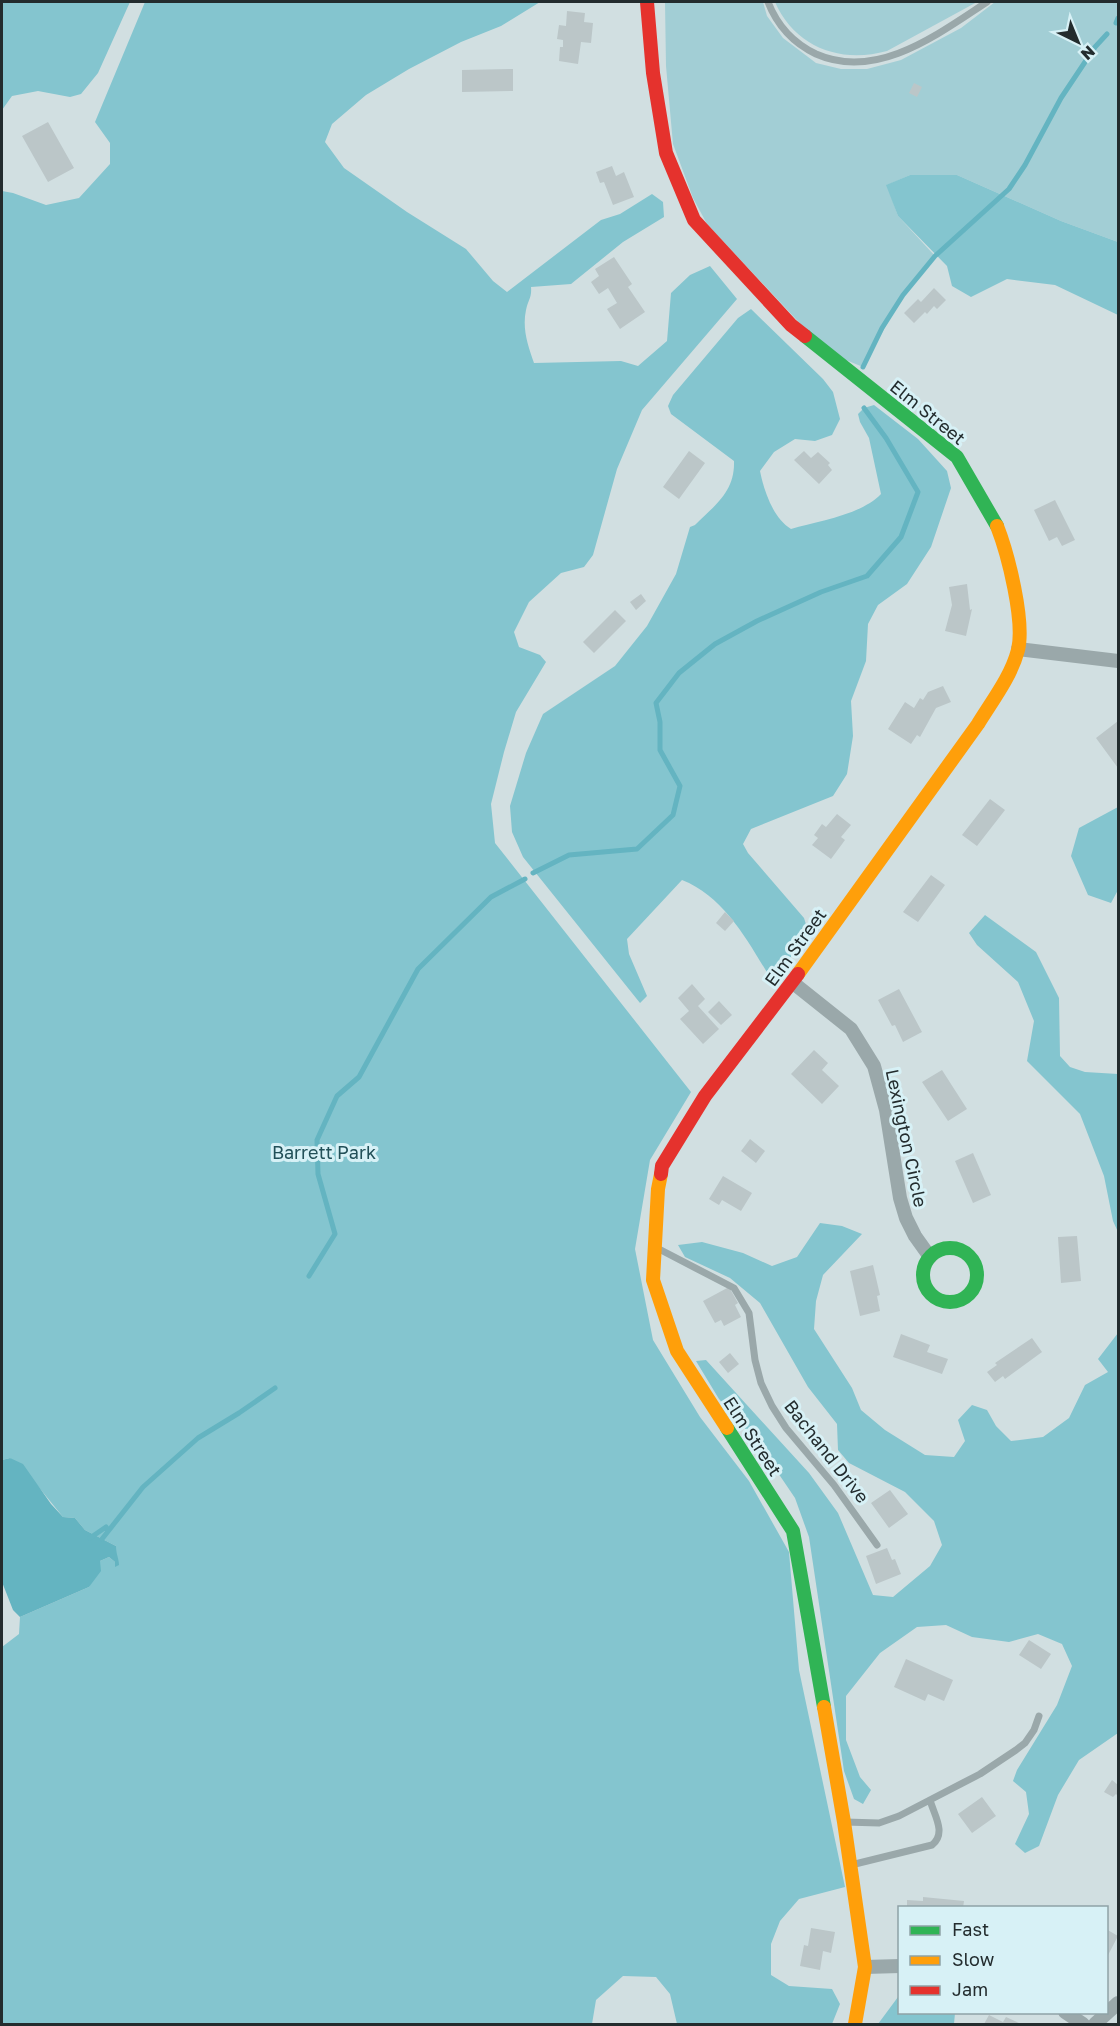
<svg xmlns="http://www.w3.org/2000/svg" width="1120" height="2026" font-family="'Golos Text',sans-serif">
  <style>
    .green { fill: #a2ced5 }
    .forest { fill: #84c5cf }
    .water { fill: #64b4c1 }
    .lines { fill: none; stroke-linecap: round; stroke-linejoin: round }
    .stream { stroke: #64b4c1; stroke-width: 5 }
    .building { fill: #bbc6c8 }
    .lane { stroke: #9aa8aa; stroke-width: 7 }
    .street { stroke: #9aa8aa; stroke-width: 14 }
    .fast { stroke: #30b455; stroke-width: 14 }
    .slow { stroke: #ff9f0a; stroke-width: 14 }
    .jam { stroke: #e5322d; stroke-width: 14 }
    .labels { text-anchor: middle; dominant-baseline: central; stroke-width: 6; stroke-linejoin: round; paint-order: stroke }
    .street-label { font-size: 18px; fill: #232c2e; stroke: #d7f1f6 }
    .park-label { font-size: 18px; fill: #225058; stroke: #d7f1f6 }
  </style>
  <rect width="100%" height="100%" fill="#d1dfe1"/>
  <path class="green" d="M 665,2 L 763,2 L 767,16 L 783,38 L 816,63 L 841,69 L 867,69 L 901,60 L 961,28 L 995,2 L 1118,2 L 1118,242 L 1061,221 L 957,175 L 910,175 L 887,185 L 898,216 L 935,256 L 903,295 L 863,367 L 841,358 L 807,331 L 707,224 L 693,198 L 673,144 L 666,66 Z
    M 775,2 L 977,2 L 887,51 C 840,64 795,47 775,2 Z"/>
  <path class="forest" d="M 2,2 L 130,2 L 98,73 L 81,94 L 70,97 L 38,91 L 12,96 L 2,110 Z
    M 145,2 L 540,2 L 501,26 L 461,42 L 409,69 L 366,95 L 332,124 L 325,142 L 344,168 L 407,212 L 466,249 L 493,281 L 507,292 L 601,220 L 620,214 L 652,194 L 663,202 L 664,217 L 623,242 L 571,284 L 531,287 C 532,298 528,300 526,310 C 522,329 528,346 534,363 L 621,361 L 638,366 L 667,341 L 671,293 L 690,275 L 710,266 L 737,299 L 642,410 L 617,469 L 593,555 L 584,567 L 561,573 L 529,602 L 514,632 L 519,647 L 540,655 L 546,662 L 516,712 L 504,752 L 491,804 L 495,843 L 691,1092 L 650,1160 L 635,1249 L 653,1340 L 700,1417 L 749,1481 L 789,1552 L 799,1670 L 845,1887 L 799,1899 L 780,1921 L 771,1944 L 771,1975 L 789,1986 L 832,1989 L 840,2004 L 832,2024 L 677,2024 L 670,1994 L 656,1977 L 623,1976 L 596,2000 L 592,2024 L 2,2024 L 2,1647 L 19,1634 L 20,1617 L 89,1587 L 100,1561 L 109,1557 L 115,1562 L 115,1566 L 116,1546 L 85,1530 L 75,1518 L 63,1517 L 37,1485 L 10,1458 L 2,1460 L 2,191 L 13,193 L 46,205 L 79,198 L 110,164 L 110,143 L 95,122 Z
    M 910,175 L 957,175 L 1061,221 L 1118,242 L 1118,315 L 1055,285 L 1007,279 L 971,297 L 952,286 L 947,266 L 898,216 L 886,185 Z
    M 751,309 L 823,379 L 833,392 L 840,419 L 832,435 L 815,441 L 795,439 L 774,452 L 760,471 C 764,491 773,518 791,529 C 818,521 861,515 881,494 L 869,438 L 860,422 L 858,414 L 864,408 L 874,405 L 918,439 L 947,471 L 951,488 L 931,547 L 907,584 L 878,605 L 868,624 L 866,661 L 851,701 L 853,736 L 847,774 L 833,796 L 751,829 L 743,844 L 748,853 L 804,918 L 809,934 L 782,968 L 768,974 C 746,938 723,896 682,880 L 627,939 L 629,954 L 647,996 L 640,1003 L 523,857 L 512,832 L 510,806 L 526,753 L 543,714 L 615,666 L 647,626 L 676,574 L 690,527 L 695,525 C 715,505 735,492 734,461 L 671,414 L 668,406 L 673,395 L 738,318 Z
    M 1118,807 L 1118,890 L 1111,903 L 1088,895 L 1071,856 L 1079,828 Z
    M 985,915 L 1036,952 L 1059,998 L 1060,1056 L 1070,1067 L 1085,1072 L 1118,1074 L 1118,1232 L 1113,1221 L 1104,1176 L 1080,1114 L 1027,1061 L 1034,1021 L 1018,982 L 977,945 L 969,933 Z
    M 820,1223 L 842,1226 L 862,1234 L 823,1275 L 816,1301 L 814,1329 L 852,1388 L 861,1410 L 885,1430 L 925,1455 L 954,1457 L 965,1441 L 958,1420 L 972,1405 L 987,1410 L 996,1426 L 1011,1441 L 1043,1437 L 1069,1418 L 1085,1385 L 1108,1372 L 1098,1359 L 1118,1333 L 1118,1733 L 1079,1760 L 1058,1795 L 1039,1846 L 1025,1853 L 1015,1844 L 1029,1814 L 1026,1792 L 1013,1781 L 1017,1770 L 1057,1705 L 1072,1666 L 1062,1644 L 1038,1634 L 1009,1642 L 972,1637 L 946,1625 L 917,1627 L 880,1653 L 846,1696 L 846,1740 L 860,1777 L 871,1790 L 863,1804 L 854,1799 L 844,1771 L 809,1537 L 795,1498 L 757,1442 L 719,1399 L 696,1361 L 706,1360 L 809,1473 L 838,1513 L 873,1595 L 893,1597 L 930,1566 L 942,1545 L 934,1521 L 905,1492 L 849,1463 L 838,1450 L 837,1424 L 808,1387 L 760,1303 L 730,1278 L 685,1257 L 678,1245 L 702,1242 L 743,1253 L 772,1266 L 797,1257 Z
    M 898,1997 L 899,1997 L 900,2012 L 955,2013 L 954,2024 L 878,2024 Z"/>
  <path class="water" d="M 10,1458 L 23,1464 L 51,1504 L 63,1517 L 75,1518 L 85,1530 L 116,1546 C 116,1554 119,1559 119,1565 L 115,1567 L 115,1562 L 109,1557 L 100,1561 L 101,1571 L 89,1587 L 20,1617 L 13,1610 L 2,1582 L 2,1460 Z"/>
  <g class="lines">
    <path class="stream" d="M 1116,23 L 1118,18
      M 863,367 L 882,328 L 903,295 L 935,256 L 1009,189 L 1025,165 L 1061,98 L 1095,47 L 1107,34
      M 533,873 L 569,855 L 637,849 L 673,815 L 680,786 L 660,750 L 660,722 L 656,703 L 679,673 L 715,644 L 757,621 L 821,592 L 867,576 L 901,537 L 918,492 L 886,438 L 864,408
      M 309,1276 L 335,1234 L 318,1174 L 317,1140 L 337,1096 L 359,1077 L 418,969 L 491,897 L 525,879
      M 90,1538 L 106,1527
      M 102,1539 L 143,1487 L 198,1438 L 239,1413 L 275,1388"/>
  </g>
  <path class="building" d="M 567,11 L 585,13 L 584,22 L 593,23 L 591,43 L 581,42 L 578,64 L 559,61 L 560,47 L 563,47 L 563,40 L 557,39 L 559,25 L 566,26 Z
    M 513,69 L 513,91 L 462,92 L 462,70 Z
    M 914,83 L 922,87 L 917,97 L 909,93 Z
    M 48,122 L 74,168 L 48,182 L 22,136 Z
    M 612,166 L 616,176 L 624,172 L 634,197 L 613,205 L 604,182 L 600,183 L 596,172 Z
    M 614,257 L 632,284 L 628,287 L 645,312 L 620,329 L 607,309 L 617,303 L 608,288 L 599,294 L 591,282 L 599,276 L 595,269 Z
    M 934,288 L 946,300 L 937,309 L 934,306 L 927,314 L 925,312 L 914,323 L 904,313 L 918,299 L 921,302 Z
    M 689,451 L 705,463 L 679,499 L 663,487 Z
    M 804,451 L 811,458 L 818,452 L 830,463 L 828,465 L 832,470 L 819,484 L 794,460 Z
    M 1055,500 L 1075,540 L 1062,546 L 1057,537 L 1049,541 L 1034,510 Z
    M 967,584 L 970,610 L 972,609 L 966,636 L 945,631 L 952,605 L 949,587 Z
    M 641,594 L 646,601 L 636,610 L 630,602 Z
    M 615,610 L 626,621 L 594,653 L 583,642 Z
    M 943,686 L 951,702 L 936,708 L 920,737 L 917,735 L 911,744 L 888,729 L 905,702 L 914,708 L 920,698 L 923,700 L 928,692 Z
    M 1118,721 L 1118,768 L 1096,738 Z
    M 990,799 L 1005,810 L 977,846 L 962,835 Z
    M 837,814 L 851,825 L 841,837 L 845,840 L 831,859 L 812,845 L 818,838 L 814,835 L 822,824 L 826,827 Z
    M 931,875 L 945,885 L 918,922 L 903,912 Z
    M 725,912 L 734,921 L 725,931 L 716,923 Z
    M 692,984 L 705,999 L 698,1006 L 719,1029 L 703,1044 L 680,1019 L 689,1011 L 678,998 Z
    M 899,989 L 922,1032 L 903,1042 L 895,1025 L 892,1026 L 878,1000 Z
    M 719,1001 L 732,1015 L 721,1025 L 708,1012 Z
    M 814,1050 L 828,1063 L 822,1070 L 839,1086 L 822,1104 L 791,1074 Z
    M 942,1070 L 967,1109 L 948,1121 L 922,1082 Z
    M 750,1139 L 765,1151 L 756,1163 L 741,1151 Z
    M 973,1153 L 991,1195 L 973,1203 L 955,1161 Z
    M 723,1176 L 752,1193 L 741,1211 L 722,1200 L 719,1205 L 709,1199 Z
    M 1077,1236 L 1081,1281 L 1061,1283 L 1058,1237 Z
    M 873,1265 L 880,1295 L 877,1296 L 880,1311 L 860,1316 L 850,1271 Z
    M 729,1287 L 738,1303 L 735,1305 L 741,1317 L 724,1326 L 721,1320 L 715,1323 L 703,1301 Z
    M 901,1334 L 930,1345 L 927,1352 L 948,1359 L 942,1374 L 893,1357 Z
    M 1032,1338 L 1042,1352 L 1005,1379 L 1003,1376 L 995,1382 L 987,1372 L 997,1365 L 995,1363 Z
    M 730,1353 L 739,1364 L 728,1373 L 719,1362 Z
    M 890,1490 L 908,1514 L 889,1528 L 871,1503 Z
    M 887,1548 L 892,1560 L 895,1559 L 901,1574 L 876,1584 L 866,1556 Z
    M 1029,1640 L 1051,1654 L 1041,1669 L 1019,1655 Z
    M 906,1659 L 953,1680 L 944,1701 L 928,1694 L 925,1701 L 894,1687 Z
    M 1112,1780 L 1118,1785 L 1118,1796 L 1116,1794 L 1113,1797 L 1104,1792 Z
    M 982,1797 L 996,1816 L 972,1833 L 958,1814 Z
    M 923,1897 L 964,1901 L 963,1908 L 907,1908 L 907,1900 L 923,1901 Z
    M 811,1928 L 835,1932 L 831,1953 L 823,1951 L 820,1970 L 800,1966 L 804,1945 L 808,1946 Z
    M 1106,1929 L 1118,1936 L 1106,1959 Z
    M 989,2015 L 1003,2022 L 1006,2017 L 1021,2024 L 984,2024 Z"/>
  <g class="lines">
    <path class="lane" d="M 768,2 C 777,25 793,43 816,54 C 877,81 938,34 987,2
      M 657,1248 L 734,1288 L 749,1313 L 755,1360 L 761,1383 L 772,1406 L 786,1428 L 834,1485 L 877,1545
      M 845,1822 L 879,1823 L 899,1816 L 980,1774 L 1016,1750 L 1025,1743 L 1034,1730 L 1039,1716
      M 851,1865 L 932,1845 C 947,1833 934,1815 930,1800"/>
    <path class="street" d="M 1018,649 L 1118,661
      M 792,982 L 851,1029 L 874,1066 L 886,1110 L 900,1198 L 906,1218 L 915,1236 L 930,1257
      M 865,1967 L 900,1966
      M 1065,2012 L 1083,2024
      M 1095,2024 L 1118,2003"/>
    <path class="fast" d="M 805,336 L 957,457 L 997,526
      M923 1275a27 27 0 1 1 54 0a27 27 0 1 1-54 0Z
      M 727,1428 L 793,1531 L 824,1707"/>
    <path class="slow" d="M 798,974 L 978,724 C 992,701 1011,677 1018,650 C 1025,621 1008,554 997,526
      M 661,1174 L 658,1189 L 653,1280 L 677,1351 L 727,1428
      M 824,1707 L 844,1822 L 865,1967 L 855,2024"/>
    <path class="jam" d="M 647,2 L 653,73 L 666,153 L 694,220 L 791,325 L 805,336
      M 661,1174 L 662,1166 L 705,1096 L 798,974"/>
  </g>
  <g class="labels">
    <g class="street-label">
      <text transform="translate(928 412) rotate(39)">Elm Street</text>
      <text transform="translate(795 947) rotate(-54)">Elm Street</text>
      <text transform="translate(907 1138) rotate(78)">Lexington Circle</text>
      <text transform="translate(753 1436) rotate(57)">Elm Street</text>
      <text transform="translate(827 1451) rotate(52)">Bachand Drive</text>
    </g>
    <g class="park-label">
      <text x="324" y="1152">Barrett Park</text>
    </g>
  </g>
  <rect width="1120" height="2026" fill="none" stroke="#232c2e" stroke-width="6"/>
  <rect x="898" y="1906" width="210" height="108" fill="#d7f1f6" stroke="#8fa2a6" stroke-width="1.5"/>
  <rect x="910" y="1926" width="30" height="9" fill="#30b455" stroke="#8fa2a6" stroke-width="1.5"/>
  <text x="952" y="1936" font-size="18" fill="#232c2e">Fast</text>
  <rect x="910" y="1956" width="30" height="9" fill="#ff9f0a" stroke="#8fa2a6" stroke-width="1.5"/>
  <text x="952" y="1966" font-size="18" fill="#232c2e">Slow</text>
  <rect x="910" y="1986" width="30" height="9" fill="#e5322d" stroke="#8fa2a6" stroke-width="1.5"/>
  <text x="952" y="1996" font-size="18" fill="#232c2e">Jam</text>
  <g transform="translate(1078 42) rotate(137)" stroke="#d7f1f6" stroke-width="4.5" paint-order="stroke">
  <path d="M0-4.5L10 22L0 15L-10 22Z" fill="#232c2e"/>
  <text y="-9" font-size="16" font-weight="bold" text-anchor="middle" fill="#232c2e">N</text>
  </g>
</svg>
